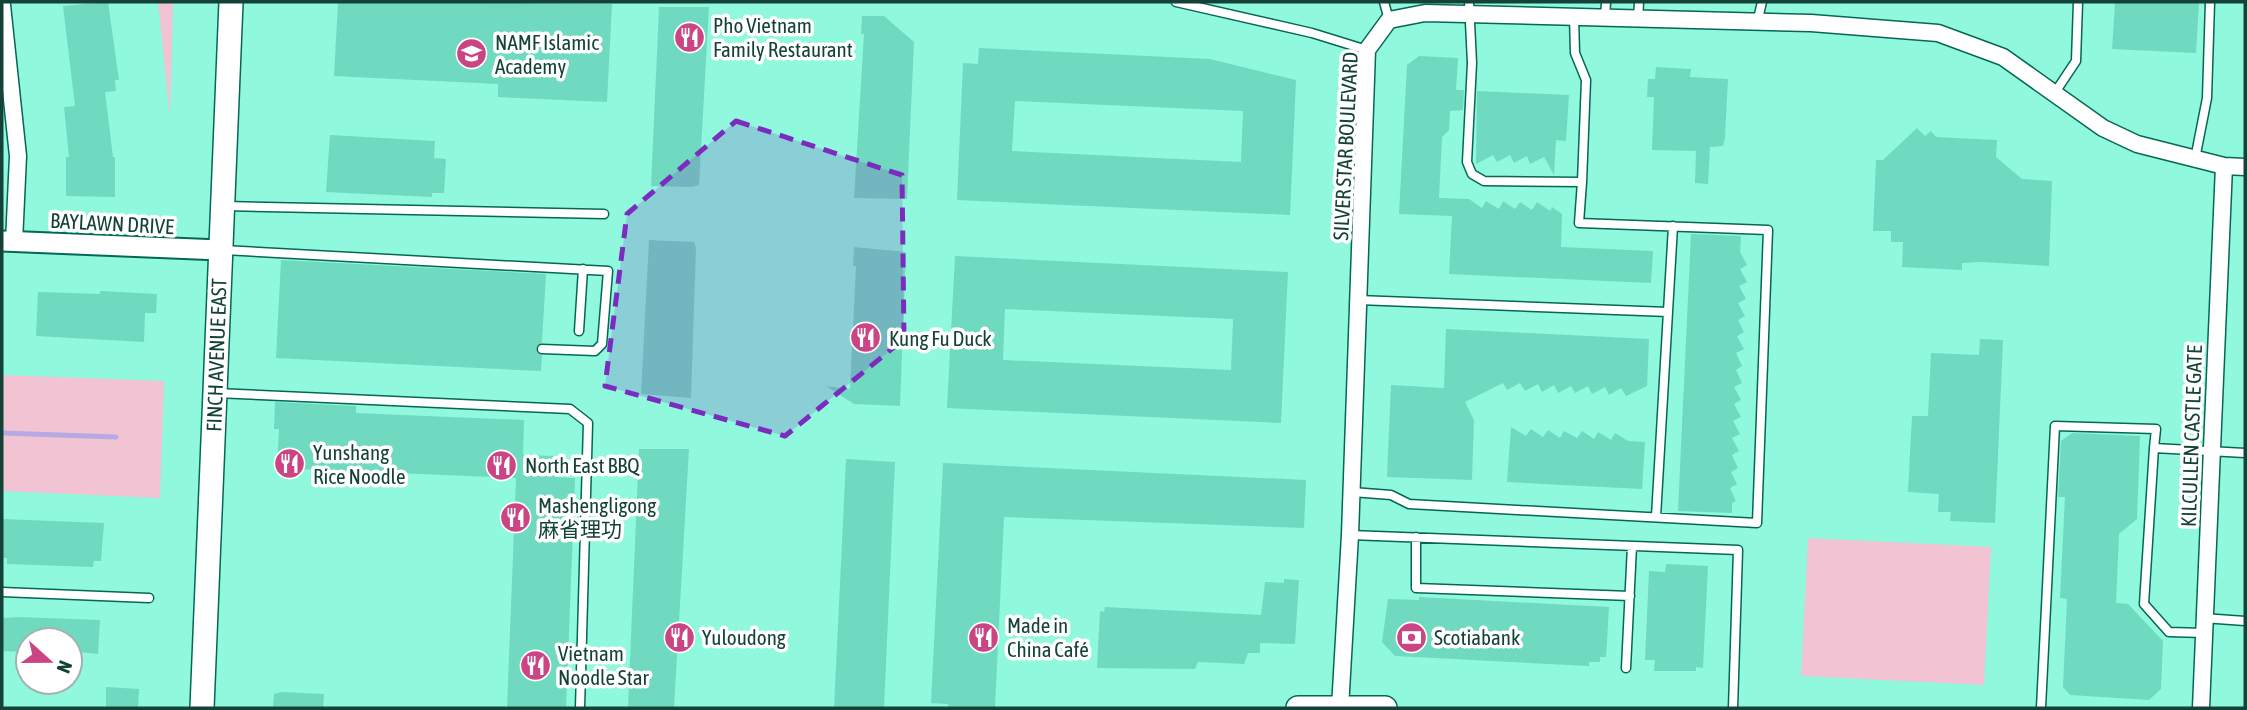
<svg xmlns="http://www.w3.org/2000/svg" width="2247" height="710" font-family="'Asap Condensed','Noto Sans SC',sans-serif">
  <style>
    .green { fill: #f1c3d3 }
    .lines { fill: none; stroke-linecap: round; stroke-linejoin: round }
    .stream { stroke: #b7a9e4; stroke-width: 5 }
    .building { fill: #70dac0; fill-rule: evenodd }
    .service-casing { stroke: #056755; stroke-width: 11 }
    .minor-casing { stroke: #056755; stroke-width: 19 }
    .tertiary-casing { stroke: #056755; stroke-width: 23 }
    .secondary-casing { stroke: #056755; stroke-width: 26 }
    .service { stroke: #fff; stroke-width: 8 }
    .minor { stroke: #fff; stroke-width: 16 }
    .tertiary { stroke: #fff; stroke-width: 19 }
    .secondary { stroke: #fff; stroke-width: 23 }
    .marked { fill: #7b2cbf; fill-opacity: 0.2; stroke: #7b2cbf; stroke-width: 5; stroke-dasharray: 14 9; stroke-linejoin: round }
    .labels { text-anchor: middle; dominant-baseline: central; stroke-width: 7; stroke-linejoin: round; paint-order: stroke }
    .poi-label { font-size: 21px; fill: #144238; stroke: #fff; text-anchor: start }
    .street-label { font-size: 21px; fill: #144238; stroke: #fff }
  </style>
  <rect width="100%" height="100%" fill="#8ff8dd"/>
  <path class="green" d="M 158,2 L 173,2 L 170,117 Z
    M 2,375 L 164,381 L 160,498 L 2,491 Z
    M 1808,538 L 1991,547 L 1984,685 L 1801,676 Z"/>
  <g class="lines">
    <path class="stream" d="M 2,433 L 116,437"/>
  </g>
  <path class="building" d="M 108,2 L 119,80 L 115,80 L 116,91 L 105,92 L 113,157 L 115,157 L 115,197 L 66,196 L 66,157 L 69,157 L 64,107 L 75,106 L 63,6 Z
    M 338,2 L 612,4 L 607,102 L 498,97 L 498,84 L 334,76 Z
    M 2115,2 L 2199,2 L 2196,53 L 2112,49 Z
    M 659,7 L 709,7 L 699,185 L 692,187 L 651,186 Z
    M 862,16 L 884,16 L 914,42 L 907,199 L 854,198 L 864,34 L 861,34 Z
    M 979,48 L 1210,59 L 1296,80 L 1290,215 L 957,200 L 963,63 L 978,64 ZM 1015,101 L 1243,111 L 1241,162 L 1012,151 Z
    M 1419,56 L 1458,58 L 1456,90 L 1464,90 L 1463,110 L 1450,111 L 1449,130 L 1442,137 L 1439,198 L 1469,199 L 1482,208 L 1486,201 L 1499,209 L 1503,201 L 1515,209 L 1520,202 L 1532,210 L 1537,202 L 1550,211 L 1552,207 L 1562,214 L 1561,247 L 1653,251 L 1651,283 L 1449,274 L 1452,216 L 1399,214 L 1407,65 Z
    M 1656,67 L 1691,69 L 1690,77 L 1728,79 L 1725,137 L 1723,146 L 1710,147 L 1708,184 L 1695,183 L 1696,151 L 1652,150 L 1654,97 L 1647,97 L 1648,79 L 1655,79 Z
    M 1477,91 L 1569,95 L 1566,141 L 1556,140 L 1554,175 L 1544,157 L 1530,164 L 1527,156 L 1514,163 L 1510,155 L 1497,162 L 1493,155 L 1476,164 Z
    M 1917,128 L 1925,136 L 1931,131 L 1936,137 L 1997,140 L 1996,157 L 2022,179 L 2052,181 L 2049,266 L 1981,262 L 1962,263 L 1962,270 L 1902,267 L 1903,242 L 1891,242 L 1891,231 L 1873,231 L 1876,160 L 1883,160 Z
    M 330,135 L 435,141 L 434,158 L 446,159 L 444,193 L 432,193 L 432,197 L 326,192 Z
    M 1691,234 L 1741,236 L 1740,252 L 1747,265 L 1740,269 L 1747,282 L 1739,286 L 1746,299 L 1738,303 L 1745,316 L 1738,320 L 1744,332 L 1737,336 L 1744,349 L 1736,353 L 1742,366 L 1736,370 L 1742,383 L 1734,387 L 1741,400 L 1734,404 L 1741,417 L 1733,421 L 1740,434 L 1732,438 L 1739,451 L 1732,455 L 1738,468 L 1731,472 L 1737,484 L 1730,488 L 1736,501 L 1732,503 L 1732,513 L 1678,511 Z
    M 649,240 L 694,242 L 696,248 L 691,398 L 641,394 Z
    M 854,247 L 906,252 L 900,406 L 854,404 L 826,386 L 850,389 L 856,266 L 853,266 Z
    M 955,256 L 1288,272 L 1281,423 L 947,408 ZM 1005,309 L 1233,319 L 1231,370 L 1003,360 Z
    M 281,260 L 546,274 L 542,342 L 536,348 L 542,356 L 541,371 L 276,358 Z
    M 100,291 L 157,294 L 156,313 L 145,313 L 144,342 L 36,336 L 38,292 L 100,294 Z
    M 1446,329 L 1649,339 L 1647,386 L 1626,396 L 1621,388 L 1609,395 L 1605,387 L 1592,394 L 1588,386 L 1575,393 L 1571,386 L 1558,393 L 1554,385 L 1542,392 L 1538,384 L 1525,391 L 1520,383 L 1507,390 L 1503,383 L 1465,402 L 1474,420 L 1472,480 L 1387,477 L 1391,385 L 1444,388 Z
    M 1980,339 L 2003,340 L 1995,523 L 1950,521 L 1951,512 L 1938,512 L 1939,494 L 1908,492 L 1912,416 L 1928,416 L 1931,353 L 1979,355 Z
    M 275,402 L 356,406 L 356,413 L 524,420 L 523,455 L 554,456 L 554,477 L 575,478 L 566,708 L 507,708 L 516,478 L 277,468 L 279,429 L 274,429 Z
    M 1511,427 L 1526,436 L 1531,429 L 1543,437 L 1548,430 L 1560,438 L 1564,431 L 1577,438 L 1582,431 L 1594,439 L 1598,432 L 1611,440 L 1615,433 L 1628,441 L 1645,442 L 1642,489 L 1507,482 Z
    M 2072,433 L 2140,436 L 2137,519 L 2119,534 L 2116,603 L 2128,604 L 2163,641 L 2161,689 L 2149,700 L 2070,695 L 2063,687 L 2067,599 L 2060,598 L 2065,497 L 2058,497 L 2061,441 Z
    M 639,449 L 689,449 L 674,708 L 628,708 Z
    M 846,459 L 895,462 L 884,708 L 834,708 Z
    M 943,463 L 1306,480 L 1304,528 L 1004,517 L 995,707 L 948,707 L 948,704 L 931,703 Z
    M 2,519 L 104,523 L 101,561 L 94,561 L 93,567 L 7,564 L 7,558 L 2,558 Z
    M 1666,564 L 1708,566 L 1703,668 L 1696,667 L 1696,671 L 1654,671 L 1655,660 L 1645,660 L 1649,571 L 1665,572 Z
    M 1284,579 L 1299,580 L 1295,644 L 1260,643 L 1260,653 L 1248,653 L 1244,664 L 1198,662 L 1195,669 L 1097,668 L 1100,611 L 1104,612 L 1105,607 L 1261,615 L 1265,582 L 1284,583 Z
    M 1419,597 L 1609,607 L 1606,657 L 1600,657 L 1600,662 L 1589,662 L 1589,666 L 1395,656 L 1382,642 L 1388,599 L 1419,600 Z
    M 19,617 L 100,620 L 98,654 L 70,651 L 70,640 L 28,640 L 28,652 L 2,651 L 3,618 Z
    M 106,687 L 139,689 L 138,708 L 106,708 Z
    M 281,692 L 324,694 L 323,708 L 273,708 L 274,694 Z"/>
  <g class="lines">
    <defs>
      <path id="service" d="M 1176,2 L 1312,33 L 1367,50
        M 1384,2 L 1389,20
        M 1469,2 L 1472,63 L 1467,162 L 1472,174 L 1484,181 L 1582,182 L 1586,80 L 1575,53 L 1574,17
        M 1605,18 L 1606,2
        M 1638,20 L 1639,2
        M 1757,23 L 1762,2
        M 2054,94 L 2076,61 L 2078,2
        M 2195,159 L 2207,98 L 2210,2
        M 224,206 L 604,214
        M 224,250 L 608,271 L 602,344 L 595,351 L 542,349
        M 1358,300 L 1668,312
        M 579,331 L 583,269
        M 216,393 L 570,409 L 588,423 L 580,708
        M 1352,492 L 1391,495 L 1409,504 L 1757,523 L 1768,230 L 1579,223 L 1582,182
        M 1656,517 L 1673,226
        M 1350,535 L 1738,550 L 1733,708
        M 1416,537 L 1416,588 L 1630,596
        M 2,592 L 149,598
        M 2203,618 L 2245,621
        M 2204,633 L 2169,632 L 2144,604 L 2154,448 L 2245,453
        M 1626,668 L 1632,546
        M 2041,708 L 2055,426 L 2156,429 L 2154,448"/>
      <path id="minor" d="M 2,5 L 18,156 L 14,242
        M 1340,708 L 1350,535 L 1367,50 L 1389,20 L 1425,13 L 1811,23 L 1938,33 L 2003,57 L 2103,128 L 2137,144 L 2224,166 L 2245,167
        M 2201,708 L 2224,166"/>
      <path id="tertiary" d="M 2,241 L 220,250"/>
      <path id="secondary" d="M 202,708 L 231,2
        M 1298,708 L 1385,708"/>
    </defs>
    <use href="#service" class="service-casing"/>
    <use href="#minor" class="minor-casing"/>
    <use href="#tertiary" class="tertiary-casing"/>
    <use href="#secondary" class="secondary-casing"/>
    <use href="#service" class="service"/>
    <use href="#minor" class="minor"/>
    <use href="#tertiary" class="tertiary"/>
    <use href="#secondary" class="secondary"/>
  </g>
  <path class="marked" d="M 736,121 L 902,175 L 904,339 L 785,436 L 605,386 L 627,214 Z"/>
  <defs>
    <symbol id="restaurant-disc" viewBox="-11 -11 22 22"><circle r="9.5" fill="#cb4483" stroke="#fff"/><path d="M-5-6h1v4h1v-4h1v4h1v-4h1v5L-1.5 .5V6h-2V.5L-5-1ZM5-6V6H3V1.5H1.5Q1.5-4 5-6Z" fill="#fff"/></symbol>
    <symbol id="school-disc" viewBox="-11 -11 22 22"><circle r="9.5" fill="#cb4483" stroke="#fff"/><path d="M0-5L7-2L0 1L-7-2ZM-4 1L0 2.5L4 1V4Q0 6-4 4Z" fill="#fff"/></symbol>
    <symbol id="bank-disc" viewBox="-11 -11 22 22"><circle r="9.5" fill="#cb4483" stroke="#fff"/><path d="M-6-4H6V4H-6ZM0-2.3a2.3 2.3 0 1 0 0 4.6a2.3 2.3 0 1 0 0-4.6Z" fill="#fff"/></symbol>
  </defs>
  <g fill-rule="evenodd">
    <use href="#restaurant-disc" x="672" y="20" width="35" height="35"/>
    <use href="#school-disc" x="454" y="36" width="35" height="35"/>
    <use href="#restaurant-disc" x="848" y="320" width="35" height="35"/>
    <use href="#restaurant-disc" x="272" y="446" width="35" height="35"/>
    <use href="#restaurant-disc" x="484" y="448" width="35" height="35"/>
    <use href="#restaurant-disc" x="498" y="500" width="35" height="35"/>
    <use href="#restaurant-disc" x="662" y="620" width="35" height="35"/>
    <use href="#restaurant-disc" x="966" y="620" width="35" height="35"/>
    <use href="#bank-disc" x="1394" y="620" width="35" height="35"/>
    <use href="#restaurant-disc" x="518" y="648" width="35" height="35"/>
  </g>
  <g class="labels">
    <g class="poi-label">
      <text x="713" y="25">Pho Vietnam<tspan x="713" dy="24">Family Restaurant</tspan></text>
      <text x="495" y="42">NAMF Islamic<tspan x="495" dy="24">Academy</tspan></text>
      <text x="889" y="338">Kung Fu Duck</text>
      <text x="313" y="452">Yunshang<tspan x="313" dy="24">Rice Noodle</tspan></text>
      <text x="525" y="465">North East BBQ</text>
      <text x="538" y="505">Mashengligong<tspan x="538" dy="24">麻省理功</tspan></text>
      <text x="1007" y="625">Made in<tspan x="1007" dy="24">China Café</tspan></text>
      <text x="702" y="637">Yuloudong</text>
      <text x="1434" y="637">Scotiabank</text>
      <text x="558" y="653">Vietnam<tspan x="558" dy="24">Noodle Star</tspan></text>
    </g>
    <g class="street-label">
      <text transform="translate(1345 146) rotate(-87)">SILVER STAR BOULEVARD</text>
      <text transform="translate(112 223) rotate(3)">BAYLAWN DRIVE</text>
      <text transform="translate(216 355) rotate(-88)">FINCH AVENUE EAST</text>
      <text transform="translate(2191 436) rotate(-88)">KILCULLEN CASTLE GATE</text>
    </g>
  </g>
  <rect width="2247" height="710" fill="none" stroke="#144238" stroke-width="7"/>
  <g transform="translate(49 661) rotate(111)"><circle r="33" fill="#ffffff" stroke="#a1b3af" stroke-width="2"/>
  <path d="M0-5L12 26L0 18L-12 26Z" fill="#cb4483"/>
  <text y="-10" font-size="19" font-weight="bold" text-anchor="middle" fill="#144238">N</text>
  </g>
</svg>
